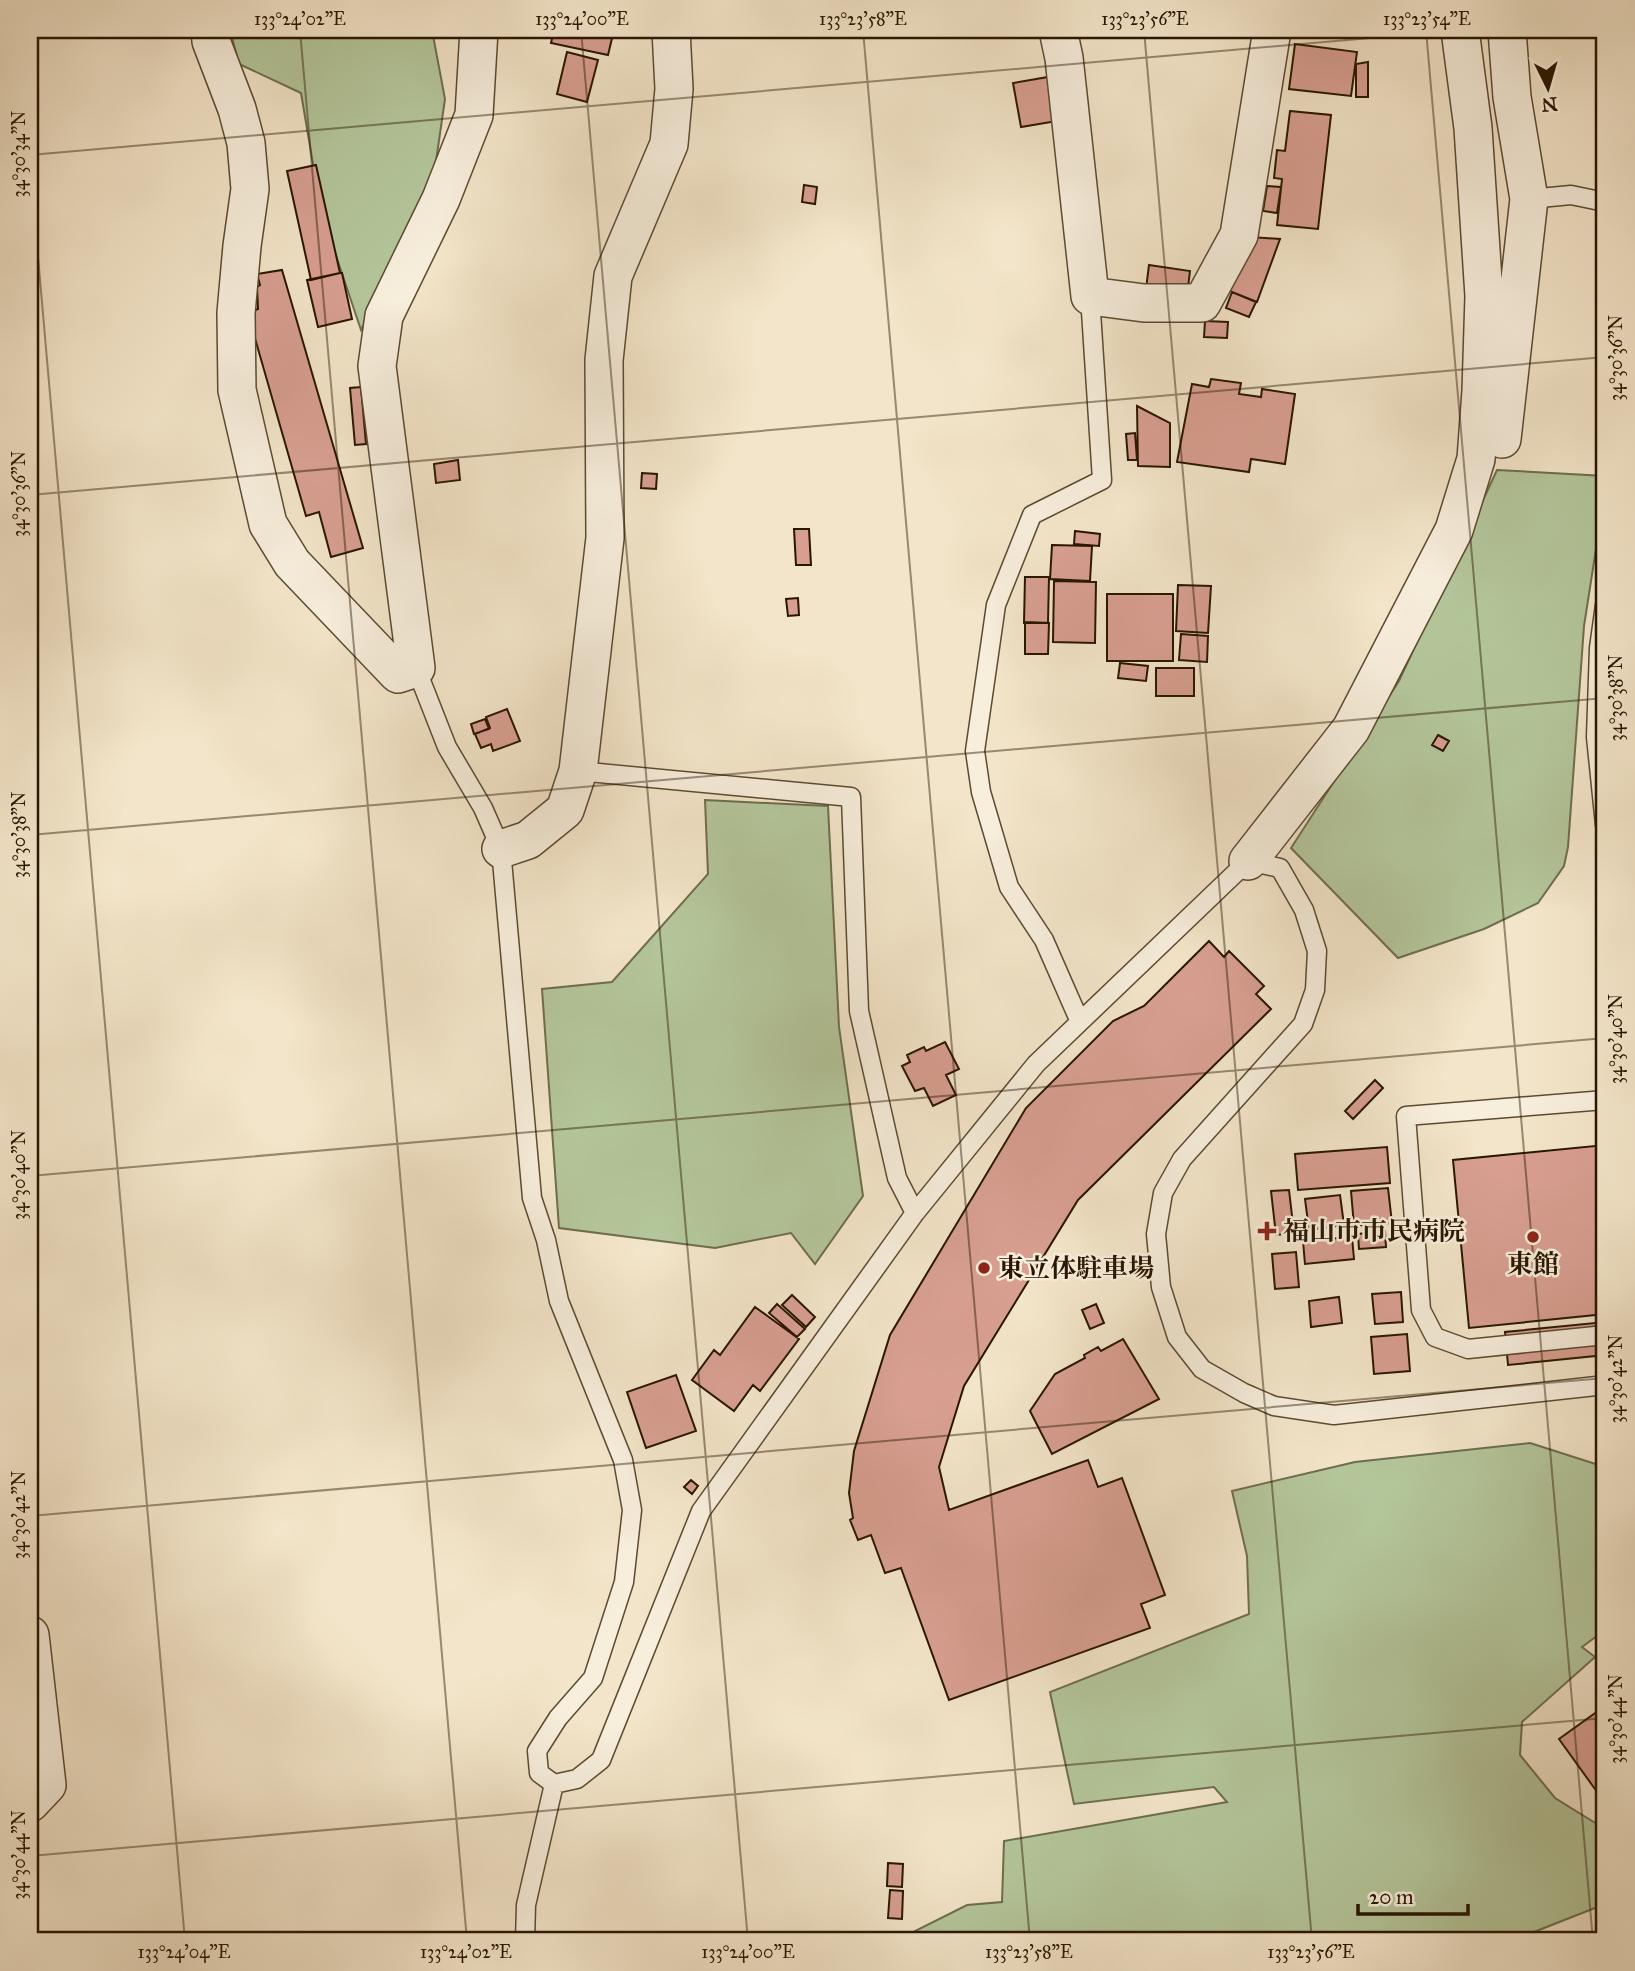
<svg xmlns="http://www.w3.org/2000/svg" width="1635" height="1971" font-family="'IM FELL Great Primer','Noto Serif JP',serif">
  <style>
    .green { fill: #b4c69b; stroke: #6e6e4e; stroke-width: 2 }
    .building { fill: #d89f91; stroke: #291600; stroke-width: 2 }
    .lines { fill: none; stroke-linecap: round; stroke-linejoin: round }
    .lane-casing { stroke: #5c4a32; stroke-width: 21 }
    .street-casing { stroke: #5c4a32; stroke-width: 40 }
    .lane { stroke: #f7eedc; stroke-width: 18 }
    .street { stroke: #f7eedc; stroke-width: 37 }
    .ticks { fill: none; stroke: #291600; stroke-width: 2; stroke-opacity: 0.45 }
    .poi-dot { fill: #8f2418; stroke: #f7eedc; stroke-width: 2.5 }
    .labels { text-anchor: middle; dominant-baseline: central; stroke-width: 5; stroke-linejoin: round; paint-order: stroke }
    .poi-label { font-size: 26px; font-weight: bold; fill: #291600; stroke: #f7eedc; text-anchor: start }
    .neatline { fill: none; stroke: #291600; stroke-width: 2.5 }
    .ticks-label { font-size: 18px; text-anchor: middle; fill: #291600 }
  </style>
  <rect width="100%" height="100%" fill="#f3e5c9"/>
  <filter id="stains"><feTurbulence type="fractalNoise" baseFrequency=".00286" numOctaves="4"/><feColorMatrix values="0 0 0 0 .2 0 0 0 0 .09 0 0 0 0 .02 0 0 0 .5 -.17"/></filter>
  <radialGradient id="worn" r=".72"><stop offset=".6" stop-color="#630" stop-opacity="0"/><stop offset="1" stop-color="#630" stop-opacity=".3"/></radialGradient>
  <path class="green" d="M 230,30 L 432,30 L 445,99 L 431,196 L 361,330 L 321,211 L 301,93 L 239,64 Z
    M 1497,470 L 1605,476 L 1605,491 L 1584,626 L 1568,847 L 1564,866 L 1538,903 L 1484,929 L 1398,958 L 1291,848 L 1399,681 Z
    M 705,800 L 828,806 L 839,1027 L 863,1196 L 815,1264 L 791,1233 L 715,1248 L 559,1228 L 542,989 L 612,982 L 708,874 Z
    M 1530,1443 L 1605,1467 L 1605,1630 L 1582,1647 L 1595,1657 L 1522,1722 L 1520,1755 L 1555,1798 L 1605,1829 L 1605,1904 L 1534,1932 L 1522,1941 L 901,1941 L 901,1938 L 967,1905 L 1002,1902 L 1004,1841 L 1227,1802 L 1214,1787 L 1074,1804 L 1050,1692 L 1249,1614 L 1247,1556 L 1232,1491 L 1355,1462 Z"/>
  <path class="building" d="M 554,30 L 614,30 L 608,55 L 551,43 Z
    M 1295,44 L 1357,52 L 1351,96 L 1289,89 Z
    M 567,52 L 598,60 L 587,102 L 557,94 Z
    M 1368,62 L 1368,97 L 1356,97 L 1356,64 Z
    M 1048,77 L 1057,121 L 1021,127 L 1013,83 Z
    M 1290,111 L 1331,115 L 1318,229 L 1277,225 L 1282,179 L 1274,178 L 1277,150 L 1285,151 Z
    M 316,165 L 340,273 L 311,280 L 287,171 Z
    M 804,185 L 817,187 L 815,204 L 802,202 Z
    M 1267,186 L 1281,187 L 1277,213 L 1263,211 Z
    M 1250,237 L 1280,239 L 1257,302 L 1227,290 Z
    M 1149,265 L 1190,271 L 1187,295 L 1146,289 Z
    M 282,270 L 363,548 L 331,557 L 319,512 L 306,516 L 254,335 L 252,311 L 258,309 L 257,287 L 260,285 L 257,274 Z
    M 340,273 L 342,273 L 352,319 L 318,327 L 307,280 Z
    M 1232,292 L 1256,302 L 1249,317 L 1226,308 Z
    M 1205,321 L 1228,322 L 1227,338 L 1204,337 Z
    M 1211,379 L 1241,383 L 1239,394 L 1261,397 L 1262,389 L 1295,394 L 1285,464 L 1251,459 L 1249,472 L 1177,462 L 1192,384 L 1209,387 Z
    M 361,387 L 366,444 L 355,445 L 350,388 Z
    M 1137,406 L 1170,423 L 1170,467 L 1138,466 Z
    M 1135,433 L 1137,460 L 1128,460 L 1126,434 Z
    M 458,460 L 460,480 L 436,483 L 434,464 Z
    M 642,473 L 657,474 L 656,489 L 641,488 Z
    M 794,529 L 809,529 L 811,565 L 796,565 Z
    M 1075,531 L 1100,534 L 1099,546 L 1074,544 Z
    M 1052,545 L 1092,546 L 1090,581 L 1050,579 Z
    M 1025,577 L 1049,577 L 1048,623 L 1024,623 Z
    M 1054,581 L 1096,582 L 1095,643 L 1053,642 Z
    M 1178,585 L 1211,586 L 1208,633 L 1176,631 Z
    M 1107,594 L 1173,594 L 1173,661 L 1107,661 Z
    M 798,598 L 799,615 L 788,616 L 786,599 Z
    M 1025,622 L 1049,623 L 1048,654 L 1025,654 Z
    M 1181,634 L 1208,636 L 1207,662 L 1179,660 Z
    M 1120,663 L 1148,666 L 1146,681 L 1118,678 Z
    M 1156,668 L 1194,668 L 1194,696 L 1156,696 Z
    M 507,709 L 520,741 L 493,751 L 491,744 L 481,748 L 475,734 L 490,728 L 486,717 Z
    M 485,719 L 489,729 L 474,734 L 471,724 Z
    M 1438,735 L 1449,741 L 1443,751 L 1432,745 Z
    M 1209,941 L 1224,957 L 1229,951 L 1264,986 L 1256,994 L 1271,1009 L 1078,1200 L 964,1386 L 939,1467 L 949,1510 L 1088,1460 L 1098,1487 L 1122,1478 L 1165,1595 L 1141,1604 L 1150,1628 L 949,1700 L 901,1568 L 885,1573 L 871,1535 L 858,1540 L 850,1520 L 853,1518 L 849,1493 L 854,1451 L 890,1335 L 1026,1108 L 1113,1021 L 1144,1006 Z
    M 945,1042 L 959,1069 L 946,1075 L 956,1095 L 933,1106 L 924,1088 L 915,1091 L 902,1066 L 910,1062 L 907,1055 L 924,1047 L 926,1051 Z
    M 1375,1080 L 1383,1088 L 1353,1119 L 1345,1111 Z
    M 1605,1145 L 1605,1314 L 1469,1328 L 1453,1160 Z
    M 1387,1147 L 1390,1183 L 1298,1190 L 1295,1154 Z
    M 1388,1188 L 1392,1223 L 1354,1226 L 1351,1191 Z
    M 1289,1190 L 1294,1233 L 1276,1235 L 1271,1191 Z
    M 1340,1195 L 1344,1225 L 1309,1230 L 1305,1199 Z
    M 1385,1231 L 1386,1247 L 1359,1249 L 1358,1234 Z
    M 1352,1237 L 1354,1259 L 1305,1264 L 1303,1241 Z
    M 1296,1252 L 1299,1287 L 1275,1289 L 1272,1254 Z
    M 1401,1292 L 1403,1322 L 1375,1324 L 1372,1294 Z
    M 792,1295 L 815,1317 L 806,1327 L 782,1305 Z
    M 1339,1297 L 1342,1323 L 1311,1327 L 1309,1301 Z
    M 777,1304 L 805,1329 L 797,1337 L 769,1313 Z
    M 1096,1304 L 1104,1323 L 1090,1329 L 1082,1310 Z
    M 755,1307 L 799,1339 L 760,1391 L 753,1385 L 734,1411 L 692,1380 L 714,1350 L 720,1355 Z
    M 1605,1322 L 1605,1355 L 1508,1365 L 1505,1332 Z
    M 1407,1334 L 1410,1371 L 1374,1374 L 1371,1337 Z
    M 1123,1339 L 1159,1399 L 1052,1454 L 1030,1411 L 1055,1374 L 1085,1358 L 1084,1355 L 1098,1347 L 1101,1351 Z
    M 676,1375 L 696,1431 L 646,1448 L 627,1392 Z
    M 691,1480 L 698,1486 L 692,1494 L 684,1487 Z
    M 1605,1706 L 1605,1803 L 1559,1739 Z
    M 888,1863 L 903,1864 L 902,1887 L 887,1886 Z
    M 890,1890 L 903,1891 L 902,1919 L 888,1918 Z"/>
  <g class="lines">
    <defs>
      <path id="lane" d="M 1529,199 L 1571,195 L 1605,202
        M 1605,605 L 1599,648 L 1596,737 L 1605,825
        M 416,668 L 447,747 L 483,808 L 501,849 L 532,1198 L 546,1240 L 559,1301 L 623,1460 L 632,1510 L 624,1582 L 593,1678 L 558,1718 L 537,1751 L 539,1773 L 554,1784 L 577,1779 L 601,1760 L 701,1511 L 915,1213 L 1036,1064 L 1248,861 L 1280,868 L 1304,910 L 1317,951 L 1315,990 L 1303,1024 L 1182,1159 L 1163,1193 L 1156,1234 L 1161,1287 L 1177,1337 L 1202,1369 L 1244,1393 L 1274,1406 L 1334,1415 L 1605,1385
        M 578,771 L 851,797 L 859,1011 L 897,1178 L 915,1213
        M 1080,1022 L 1044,940 L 1009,887 L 981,792 L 975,751 L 996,605 L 1032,515 L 1102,480 L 1090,296
        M 1605,1100 L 1406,1116 L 1421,1310 L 1435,1337 L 1468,1349 L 1605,1335
        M 525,1941 L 526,1905 L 554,1784"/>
      <path id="street" d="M 210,30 L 211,41 L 237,109 L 246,143 L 250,189 L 242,246 L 236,313 L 237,390 L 268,524 L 292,563 L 398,674 L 416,668 L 377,366 L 384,316 L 441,199 L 474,115 L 479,30
        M 1058,30 L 1064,58 L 1090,296 L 1144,303 L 1202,303 L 1239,235 L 1272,30
        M 1502,439 L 1529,199 L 1512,97 L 1507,30
        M 501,849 L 528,840 L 565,810 L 578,771 L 605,538 L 604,360 L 613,276 L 669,144 L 674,89 L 671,30
        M 1248,861 L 1351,729 L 1454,530 L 1476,459 L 1481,391 L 1484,296 L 1473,128 L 1460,30
        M 30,1635 L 47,1785 L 30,1803"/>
    </defs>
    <use href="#lane" class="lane-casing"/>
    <use href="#street" class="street-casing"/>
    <use href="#lane" class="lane"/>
    <use href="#street" class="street"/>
  </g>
  <path class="ticks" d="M 300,30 L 467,1941M 581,30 L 748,1941M 863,30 L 1030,1941M 1144,30 L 1312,1941M 1426,30 L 1593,1941M 30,155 L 1462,30M 30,165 L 185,1941M 30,495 L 1605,357M 30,835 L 1605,698M 30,1176 L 1605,1038M 30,1516 L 1605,1378M 30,1856 L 1605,1718"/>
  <g class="poi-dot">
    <path d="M1263.5 1220.5h7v7h7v7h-7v7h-7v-7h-7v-7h7z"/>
    <circle cx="1533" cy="1237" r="7"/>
    <circle cx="984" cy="1268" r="7"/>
  </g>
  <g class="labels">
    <g class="poi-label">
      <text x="1283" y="1231">福山市市民病院</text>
      <text x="1533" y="1264" text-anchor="middle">東館</text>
      <text x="998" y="1268">東立体駐車場</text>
    </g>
  </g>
  <rect width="1635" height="1971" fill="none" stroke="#f3e5c9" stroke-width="77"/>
  <g transform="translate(1548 88) rotate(175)" stroke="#f7eedc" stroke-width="5" paint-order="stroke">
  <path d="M0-5L12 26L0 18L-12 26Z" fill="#291600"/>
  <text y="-10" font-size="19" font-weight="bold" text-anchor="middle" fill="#291600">N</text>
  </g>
  <path d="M1358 1904v10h110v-10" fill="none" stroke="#291600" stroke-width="3.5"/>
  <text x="1369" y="1904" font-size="21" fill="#291600" stroke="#f7eedc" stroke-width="5" paint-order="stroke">20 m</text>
  <rect x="38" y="38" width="1558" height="1894" class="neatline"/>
  <g class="ticks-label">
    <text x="300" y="25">133°24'02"E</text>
    <text x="582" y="25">133°24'00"E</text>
    <text x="863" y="25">133°23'58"E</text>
    <text x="1145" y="25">133°23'56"E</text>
    <text x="1427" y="25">133°23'54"E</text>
    <text transform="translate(19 154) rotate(-90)" y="6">34°30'34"N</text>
    <text transform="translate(1616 358) rotate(-90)" y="6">34°30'36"N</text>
    <text transform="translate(19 494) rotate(-90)" y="6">34°30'36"N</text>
    <text transform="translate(1616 698) rotate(-90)" y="6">34°30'38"N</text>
    <text transform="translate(19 835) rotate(-90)" y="6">34°30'38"N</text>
    <text transform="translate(1616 1039) rotate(-90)" y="6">34°30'40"N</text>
    <text transform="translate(19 1175) rotate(-90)" y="6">34°30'40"N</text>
    <text transform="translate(1616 1379) rotate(-90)" y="6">34°30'42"N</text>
    <text transform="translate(19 1515) rotate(-90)" y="6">34°30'42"N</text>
    <text transform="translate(1616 1719) rotate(-90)" y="6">34°30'44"N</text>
    <text transform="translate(19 1855) rotate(-90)" y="6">34°30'44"N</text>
    <text x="184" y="1958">133°24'04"E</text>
    <text x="466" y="1958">133°24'02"E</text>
    <text x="748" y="1958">133°24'00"E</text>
    <text x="1029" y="1958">133°23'58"E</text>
    <text x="1311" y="1958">133°23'56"E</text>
  </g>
  <rect width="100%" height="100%" filter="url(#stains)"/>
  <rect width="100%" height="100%" fill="url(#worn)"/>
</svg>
